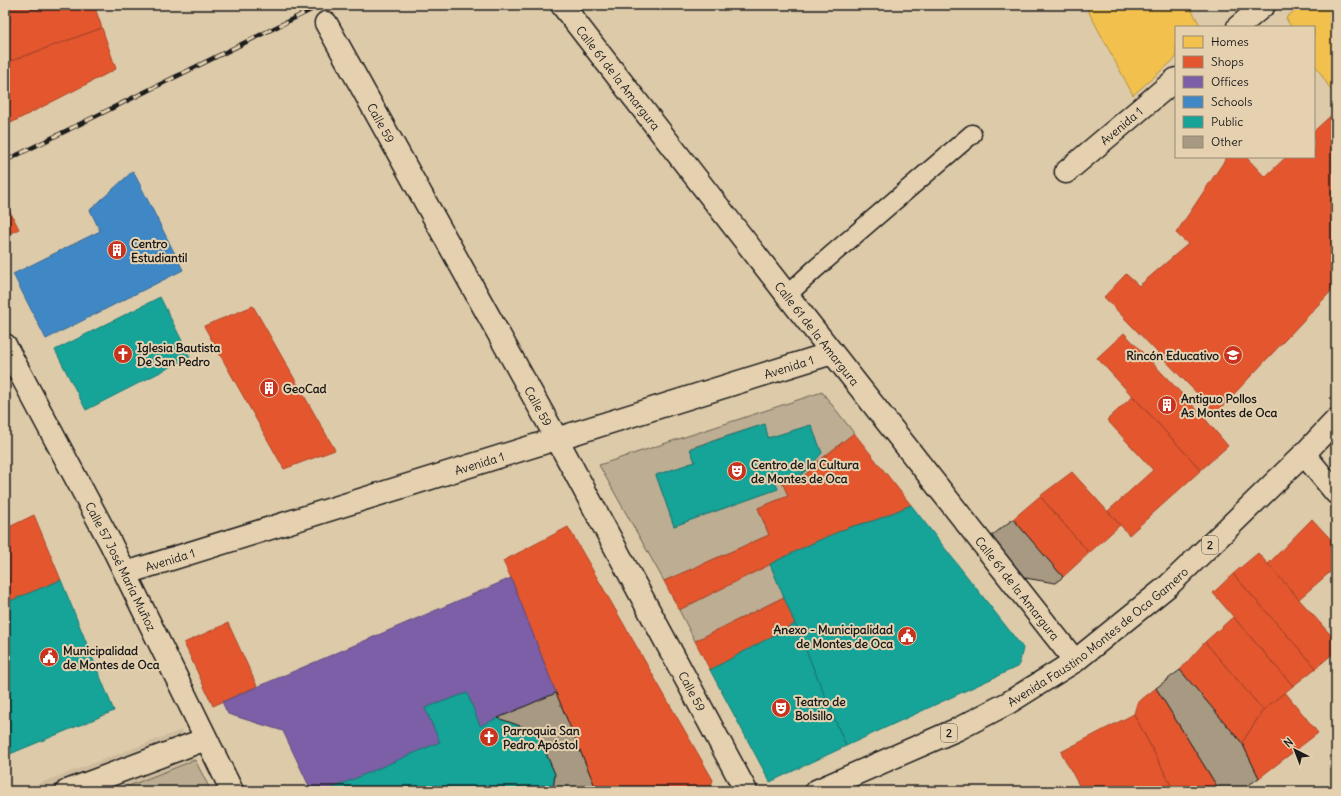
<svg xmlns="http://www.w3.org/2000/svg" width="1341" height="796" font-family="Delius,sans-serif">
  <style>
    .built { fill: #cdbb9d }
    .green { fill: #bdad92; stroke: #6c6457; fill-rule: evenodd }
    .homes { fill: #f2c14e; stroke: #b2903f }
    .shops { fill: #e4572e; stroke: #a84529 }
    .offices { fill: #7b5ea7; stroke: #5e4a7d }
    .schools { fill: #3f88c5; stroke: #346892 }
    .public { fill: #17a398; stroke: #187a73 }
    .building { fill: #a79982; stroke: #1c1c1c }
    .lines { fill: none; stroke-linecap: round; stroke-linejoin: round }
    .lane-casing { stroke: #1c1c1c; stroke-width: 21 }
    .street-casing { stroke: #1c1c1c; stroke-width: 25 }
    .secondary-casing { stroke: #1c1c1c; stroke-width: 25 }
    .highway-casing { stroke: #1c1c1c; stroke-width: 25 }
    .lane { stroke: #e5d1af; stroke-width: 18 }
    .street { stroke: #e5d1af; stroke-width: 22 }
    .secondary { stroke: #e5d1af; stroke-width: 22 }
    .highway { stroke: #e5d1af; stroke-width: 22 }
    .rail-casing { stroke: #1c1c1c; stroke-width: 4.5 }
    .rail { stroke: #e5d1af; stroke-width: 3; stroke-dasharray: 9; stroke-linecap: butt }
    .labels { text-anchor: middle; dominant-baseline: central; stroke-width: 4; stroke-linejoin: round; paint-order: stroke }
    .shield { fill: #e5d1af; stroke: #585248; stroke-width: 1 }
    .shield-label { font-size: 11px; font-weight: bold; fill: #1c1c1c }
    .street-label { font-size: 12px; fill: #1c1c1c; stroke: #e5d1af }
    .poi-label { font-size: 12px; font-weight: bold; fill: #1c1c1c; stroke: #e5d1af; text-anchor: start }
  </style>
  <rect width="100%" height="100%" fill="#ddcaa9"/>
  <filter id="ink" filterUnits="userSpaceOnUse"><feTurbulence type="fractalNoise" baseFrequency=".025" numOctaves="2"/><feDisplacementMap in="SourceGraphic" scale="8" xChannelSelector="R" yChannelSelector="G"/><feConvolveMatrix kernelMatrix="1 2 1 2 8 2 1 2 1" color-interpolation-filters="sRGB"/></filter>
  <g filter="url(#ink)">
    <path class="built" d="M 182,730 L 195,760 L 116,791 L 19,791 Z"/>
    <path class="green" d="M 822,392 L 854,433 L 815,464 L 803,478 L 783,482 L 788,496 L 758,508 L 769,535 L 664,581 L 599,465 ZM 765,424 L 768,438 L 811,425 L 822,453 C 818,457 815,461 811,466 C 801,477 787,479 773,478 L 778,489 L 674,526 L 656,475 L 695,462 L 690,448 Z
      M 770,564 L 784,597 L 695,641 L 679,610 Z
      M 195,760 L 211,791 L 116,791 Z"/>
    <path class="homes" d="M 1085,5 L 1189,5 L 1201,27 L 1176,27 L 1176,58 L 1133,95 Z
      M 1301,5 L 1336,5 L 1336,98 L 1314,63 L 1314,27 L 1291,27 L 1286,18 Z"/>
    <path class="shops" d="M 5,5 L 94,5 L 102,28 L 5,63 Z
      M 102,28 L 116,69 L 5,126 L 5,63 Z
      M 1336,111 L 1336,286 L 1216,413 L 1104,297 L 1126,274 L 1139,286 L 1188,244 L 1176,233 L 1227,157 L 1246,157 L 1265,177 L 1286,157 L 1314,157 L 1314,131 Z
      M 5,202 L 19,229 L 5,236 Z
      M 253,306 L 335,450 L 284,469 L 204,326 Z
      M 1124,333 L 1201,414 L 1228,446 L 1201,470 L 1097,358 Z
      M 1133,396 L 1201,470 L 1129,535 L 1108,511 L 1153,470 L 1107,420 Z
      M 854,433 L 911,505 L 876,520 L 850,527 L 815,542 L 679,610 L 664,581 L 769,535 L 758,508 L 788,496 L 782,482 L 803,478 L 815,464 Z
      M 1072,472 L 1120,525 L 1089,553 L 1040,496 Z
      M 1040,496 L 1089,553 L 1063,577 L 1013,519 Z
      M 34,515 L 61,580 L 5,603 L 5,529 Z
      M 1312,519 L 1336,545 L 1336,567 L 1299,599 L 1268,564 Z
      M 568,527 L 713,780 L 709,791 L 597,791 L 556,693 L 511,578 L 503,561 Z
      M 1258,553 L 1336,641 L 1336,651 L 1316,668 L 1233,574 Z
      M 1233,574 L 1316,668 L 1293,686 L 1213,593 Z
      M 784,597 L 795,624 L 710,670 L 695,641 Z
      M 1233,617 L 1293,686 L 1263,710 L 1205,642 Z
      M 228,623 L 257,686 L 213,706 L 184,643 Z
      M 1205,642 L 1263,710 L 1242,743 L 1180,670 Z
      M 1156,688 L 1220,791 L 1174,791 L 1134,714 L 1137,703 Z
      M 1285,692 L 1318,733 L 1259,778 L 1242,743 L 1263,710 Z
      M 1134,714 L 1174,791 L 1082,791 L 1061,752 Z"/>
    <path class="offices" d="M 511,578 L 556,693 L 480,726 L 467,693 L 425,708 L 440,742 L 326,791 L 302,791 L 310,788 L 283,731 L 228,714 L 222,702 Z"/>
    <path class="schools" d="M 133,171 L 183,270 L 46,339 L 13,274 L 100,231 L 90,210 Z"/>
    <path class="public" d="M 160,297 L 190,357 L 86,410 L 55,350 Z
      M 765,424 L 768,438 L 811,425 L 822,453 L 801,475 L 781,479 L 773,478 L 778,489 L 674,526 L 656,475 L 695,462 L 690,449 Z
      M 911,505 L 1023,648 L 1019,666 L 846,746 L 770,564 L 815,542 L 850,527 L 876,520 Z
      M 61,580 L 114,711 L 5,756 L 5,603 Z
      M 795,624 L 846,746 L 770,782 L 710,670 Z
      M 467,693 L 480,726 L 498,718 L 537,732 L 555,774 L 553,791 L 326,791 L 440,742 L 425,708 Z"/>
    <path class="building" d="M 1013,519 L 1063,577 L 1055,583 L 1025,578 L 989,538 Z
      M 1180,670 L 1242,743 L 1259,778 L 1240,791 L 1220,791 L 1156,688 Z
      M 556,693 L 597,791 L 553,791 L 555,774 L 537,732 L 498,718 Z"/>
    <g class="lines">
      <defs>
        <path id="lane" d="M 787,295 L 814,270 L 972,134"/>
        <g id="street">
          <path id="s1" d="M 326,23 L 557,439 L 746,791"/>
          <path d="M 1238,27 L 1264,5"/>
          <path id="s2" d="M 1066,172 L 1176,79"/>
          <path d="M 1304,454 L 1336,493"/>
          <path id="s3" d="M 126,573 L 832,353"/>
          <path d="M 67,791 L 206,739"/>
        </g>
        <g id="secondary">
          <path id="s4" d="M 562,5 L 787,295 L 1075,661"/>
          <path id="s5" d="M 5,345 L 110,542 L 232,791"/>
        </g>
        <g id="highway">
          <path id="s6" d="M 816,791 L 958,729 L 1008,703 L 1075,661 L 1169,585 L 1304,454 L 1336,420"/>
        </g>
      </defs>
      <use href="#lane" class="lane-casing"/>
      <use href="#street" class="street-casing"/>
      <use href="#secondary" class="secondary-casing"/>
      <use href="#highway" class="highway-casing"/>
      <use href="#lane" class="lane"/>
      <use href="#street" class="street"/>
      <use href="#secondary" class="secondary"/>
      <use href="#highway" class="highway"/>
      <defs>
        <path id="rail" d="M 5,161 L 321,5"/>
      </defs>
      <use href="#rail" class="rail-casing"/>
      <use href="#rail" class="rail"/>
    </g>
  </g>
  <defs>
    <symbol id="building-disc" viewBox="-11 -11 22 22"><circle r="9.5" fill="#c8321e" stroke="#e5d1af"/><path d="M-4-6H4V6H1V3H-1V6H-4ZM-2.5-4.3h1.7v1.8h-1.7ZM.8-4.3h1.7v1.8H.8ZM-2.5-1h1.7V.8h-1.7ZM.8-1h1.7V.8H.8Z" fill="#fff"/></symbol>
    <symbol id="church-disc" viewBox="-11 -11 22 22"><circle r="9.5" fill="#c8321e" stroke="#e5d1af"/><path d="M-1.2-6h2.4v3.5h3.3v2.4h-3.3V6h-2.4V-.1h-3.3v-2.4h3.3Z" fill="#fff"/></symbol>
    <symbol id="school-disc" viewBox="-11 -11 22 22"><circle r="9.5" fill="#c8321e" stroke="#e5d1af"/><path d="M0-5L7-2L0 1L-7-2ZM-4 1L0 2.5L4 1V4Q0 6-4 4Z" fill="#fff"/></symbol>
    <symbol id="theatre-disc" viewBox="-11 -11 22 22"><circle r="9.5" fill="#c8321e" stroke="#e5d1af"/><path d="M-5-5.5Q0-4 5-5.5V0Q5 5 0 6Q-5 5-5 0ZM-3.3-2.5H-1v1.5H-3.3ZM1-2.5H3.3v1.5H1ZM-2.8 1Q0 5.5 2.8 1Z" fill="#fff"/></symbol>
    <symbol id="civic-disc" viewBox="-11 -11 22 22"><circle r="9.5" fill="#c8321e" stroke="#e5d1af"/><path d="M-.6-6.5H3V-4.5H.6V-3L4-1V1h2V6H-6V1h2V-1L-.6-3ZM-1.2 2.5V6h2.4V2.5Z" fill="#fff"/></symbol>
  </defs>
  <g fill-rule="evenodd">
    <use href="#building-disc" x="106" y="239" width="22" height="22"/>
    <use href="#church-disc" x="112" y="343" width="22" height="22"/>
    <use href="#school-disc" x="1222" y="344" width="22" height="22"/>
    <use href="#building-disc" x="258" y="377" width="22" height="22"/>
    <use href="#building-disc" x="1156" y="394" width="22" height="22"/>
    <use href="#theatre-disc" x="726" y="460" width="22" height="22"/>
    <use href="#civic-disc" x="896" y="625" width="22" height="22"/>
    <use href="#civic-disc" x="38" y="646" width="22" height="22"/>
    <use href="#theatre-disc" x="770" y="697" width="22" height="22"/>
    <use href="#church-disc" x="478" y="726" width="22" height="22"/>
  </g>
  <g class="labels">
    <g class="shield">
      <rect x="1202" y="536" width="16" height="18" rx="3"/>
      <rect x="941" y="724" width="16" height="18" rx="3"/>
    </g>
    <g class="shield-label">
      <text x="1210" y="545">2</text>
      <text x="949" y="733">2</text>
    </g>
    <g class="street-label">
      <text stroke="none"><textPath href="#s4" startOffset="92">Calle 61 de la Amargura</textPath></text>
      <text stroke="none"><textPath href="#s1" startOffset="114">Calle 59</textPath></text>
      <text stroke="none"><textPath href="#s2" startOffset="72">Avenida 1</textPath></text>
      <text stroke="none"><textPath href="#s4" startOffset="416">Calle 61 de la Amargura</textPath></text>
      <text stroke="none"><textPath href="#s3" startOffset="694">Avenida 1</textPath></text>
      <text stroke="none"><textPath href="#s1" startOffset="438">Calle 59</textPath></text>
      <text stroke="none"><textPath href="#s3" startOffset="370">Avenida 1</textPath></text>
      <text stroke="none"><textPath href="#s3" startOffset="46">Avenida 1</textPath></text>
      <text stroke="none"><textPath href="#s5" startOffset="250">Calle 57 José María Muñoz</textPath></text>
      <text stroke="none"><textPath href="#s4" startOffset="740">Calle 61 de la Amargura</textPath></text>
      <text stroke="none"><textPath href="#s6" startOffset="323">Avenida Faustino Montes de Oca Gamero</textPath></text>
      <text stroke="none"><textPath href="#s1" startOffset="762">Calle 59</textPath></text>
    </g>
    <g class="poi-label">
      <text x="131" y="243">Centro<tspan x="131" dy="14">Estudiantil</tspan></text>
      <text x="137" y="347">Iglesia Bautista<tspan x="137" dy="14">De San Pedro</tspan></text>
      <text x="1219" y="355" text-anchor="end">Rincón Educativo</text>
      <text x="283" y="388">GeoCad</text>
      <text x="1181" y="398">Antiguo Pollos<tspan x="1181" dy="14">As Montes de Oca</tspan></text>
      <text x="751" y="464">Centro de la Cultura<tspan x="751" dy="14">de Montes de Oca</tspan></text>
      <text x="893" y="629" text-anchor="end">Anexo - Municipalidad<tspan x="893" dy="14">de Montes de Oca</tspan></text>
      <text x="63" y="650">Municipalidad<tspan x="63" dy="14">de Montes de Oca</tspan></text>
      <text x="795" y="701">Teatro de<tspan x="795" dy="14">Bolsillo</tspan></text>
      <text x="503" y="730">Parroquia San<tspan x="503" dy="14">Pedro Apóstol</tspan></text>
    </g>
  </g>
  <rect width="1341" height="796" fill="none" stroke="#e5d1af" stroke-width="20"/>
  <rect x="10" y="10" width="1321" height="776" fill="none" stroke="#1c1c1c" stroke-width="1.5" filter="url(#ink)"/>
  <rect x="1175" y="26" width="140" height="132" fill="#e5d1af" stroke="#958974"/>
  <rect x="1183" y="36" width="20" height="12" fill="#f2c14e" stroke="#958974"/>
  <text x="1211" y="46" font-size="12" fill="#1c1c1c">Homes</text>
  <rect x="1183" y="56" width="20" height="12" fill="#e4572e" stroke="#958974"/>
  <text x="1211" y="66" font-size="12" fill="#1c1c1c">Shops</text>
  <rect x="1183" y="76" width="20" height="12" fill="#7b5ea7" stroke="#958974"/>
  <text x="1211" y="86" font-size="12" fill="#1c1c1c">Offices</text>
  <rect x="1183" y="96" width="20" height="12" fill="#3f88c5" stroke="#958974"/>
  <text x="1211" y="106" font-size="12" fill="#1c1c1c">Schools</text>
  <rect x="1183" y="116" width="20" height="12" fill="#17a398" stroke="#958974"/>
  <text x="1211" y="126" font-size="12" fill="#1c1c1c">Public</text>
  <rect x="1183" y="136" width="20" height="12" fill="#a79982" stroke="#958974"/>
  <text x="1211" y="146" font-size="12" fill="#1c1c1c">Other</text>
  <g transform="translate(1295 750) rotate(318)" stroke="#e5d1af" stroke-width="3" paint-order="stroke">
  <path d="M0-3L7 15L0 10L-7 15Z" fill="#1c1c1c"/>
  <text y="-6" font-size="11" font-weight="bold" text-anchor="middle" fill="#1c1c1c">N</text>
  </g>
</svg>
